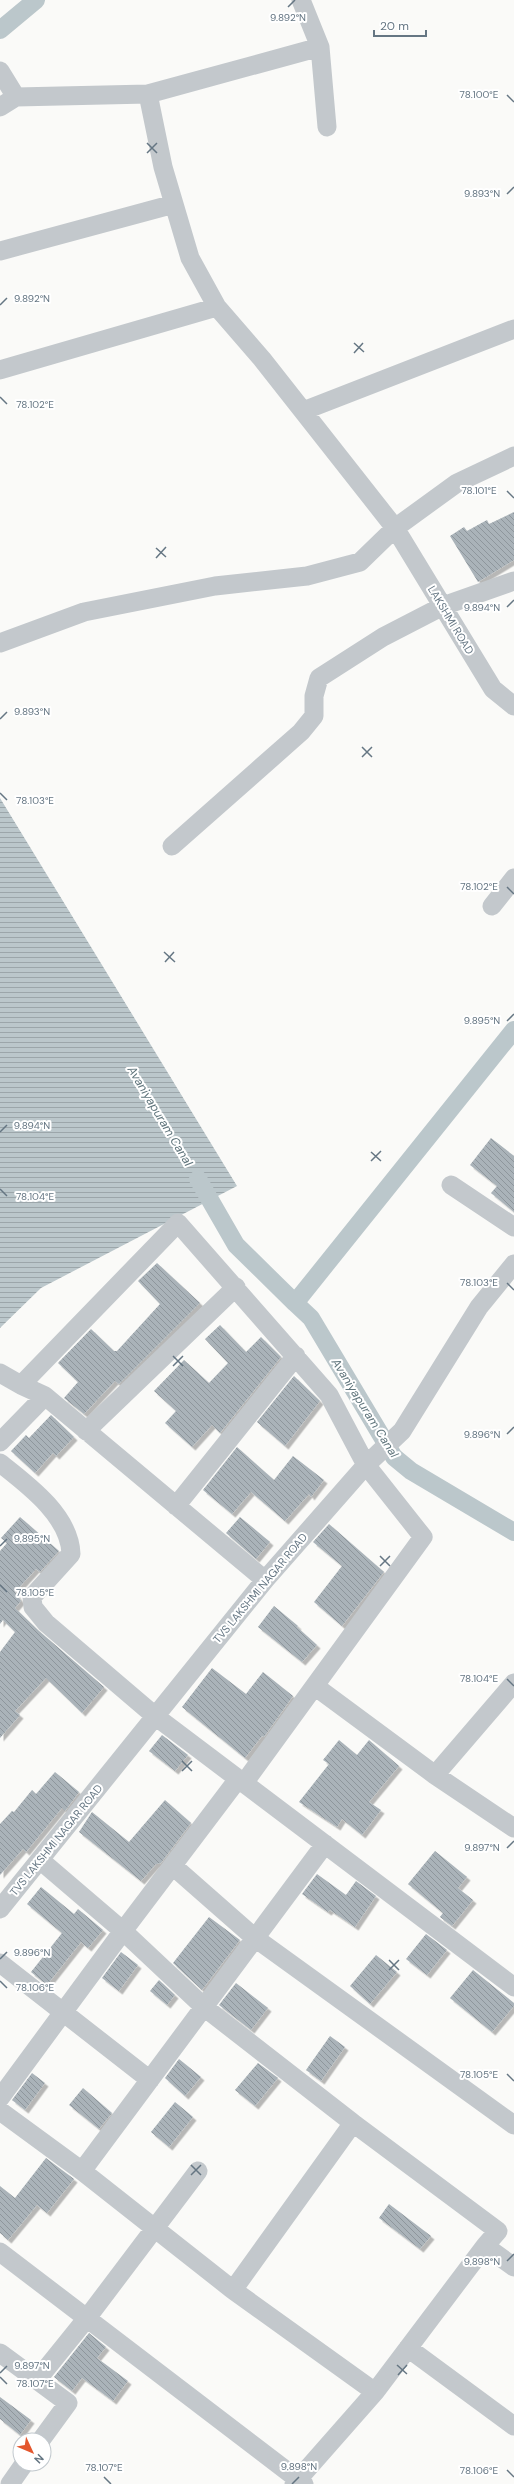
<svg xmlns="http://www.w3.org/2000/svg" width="514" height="2484" font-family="'DM Sans',sans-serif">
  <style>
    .water { fill: url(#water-rules) }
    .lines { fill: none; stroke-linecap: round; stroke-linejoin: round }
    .canal { stroke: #bbc7cb; stroke-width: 18 }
    .building { fill: url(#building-back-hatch); filter: url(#shadow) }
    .minor { stroke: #c3c8cc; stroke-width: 19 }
    .ticks { fill: none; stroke: #657683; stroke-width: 1.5 }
    .labels { text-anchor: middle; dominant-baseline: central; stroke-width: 4; stroke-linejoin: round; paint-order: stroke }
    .street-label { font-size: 11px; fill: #657683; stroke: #fff }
    .water-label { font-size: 12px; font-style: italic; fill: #60757c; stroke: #fff }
    .ticks-label { font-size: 10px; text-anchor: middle; fill: #657683; stroke: #fff; stroke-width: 4; stroke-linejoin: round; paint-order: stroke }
  </style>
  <defs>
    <pattern id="water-rules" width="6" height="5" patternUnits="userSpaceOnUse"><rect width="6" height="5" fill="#bbc7cb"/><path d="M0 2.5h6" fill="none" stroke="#9ca6aa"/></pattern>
    <pattern id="building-back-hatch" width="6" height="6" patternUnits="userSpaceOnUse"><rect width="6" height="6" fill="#aab3b9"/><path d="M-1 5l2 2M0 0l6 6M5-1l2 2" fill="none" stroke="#8e969c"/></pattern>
    <filter id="shadow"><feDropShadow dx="3.5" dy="3.5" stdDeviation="0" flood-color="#0004"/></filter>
  </defs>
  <rect width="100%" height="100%" fill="#fafaf8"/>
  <path class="water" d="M 0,798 L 237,1186 L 41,1288 L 0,1328 Z"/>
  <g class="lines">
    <path class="canal" d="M 0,30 L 36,0
      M 514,1030 L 295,1303 L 311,1318 L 394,1457 L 411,1471 L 514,1532
      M 198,1179 L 236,1245 L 295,1303"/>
  </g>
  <path class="building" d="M 514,512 L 514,560 L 478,582 L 450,536 L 464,527 L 467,531 L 487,520 L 489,524 Z
    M 491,1138 L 514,1156 L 514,1212 L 491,1193 L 497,1186 L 470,1165 Z
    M 157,1263 L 200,1303 L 119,1384 L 115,1381 L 84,1414 L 64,1398 L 78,1382 L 58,1363 L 91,1329 L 114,1351 L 117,1351 L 160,1304 L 138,1281 Z
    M 220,1325 L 246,1352 L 261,1337 L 281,1357 L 220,1433 L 212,1425 L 192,1447 L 165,1423 L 176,1411 L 154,1391 L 184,1360 L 209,1383 L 228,1363 L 205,1339 Z
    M 294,1376 L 320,1401 L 285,1446 L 257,1422 Z
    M 51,1415 L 74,1437 L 56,1456 L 53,1453 L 35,1473 L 11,1451 L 26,1435 L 29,1438 Z
    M 237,1447 L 274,1480 L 293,1456 L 324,1480 L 311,1497 L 309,1494 L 285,1521 L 251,1492 L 232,1514 L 203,1490 Z
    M 20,1517 L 59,1551 L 40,1572 L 36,1569 L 15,1592 L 21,1601 L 15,1608 L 39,1631 L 104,1687 L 82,1713 L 46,1678 L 15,1711 L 20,1715 L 0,1738 L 0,1652 L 15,1632 L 3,1620 L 0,1624 L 0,1551 L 7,1543 L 1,1538 Z
    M 240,1517 L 270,1542 L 256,1559 L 226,1533 Z
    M 329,1524 L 384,1572 L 342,1626 L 314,1602 L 342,1566 L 313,1542 Z
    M 274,1606 L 298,1626 L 297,1627 L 317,1645 L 302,1662 L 258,1627 Z
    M 212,1668 L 246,1694 L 263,1672 L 293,1696 L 264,1737 L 262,1736 L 245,1758 L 182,1707 Z
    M 162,1735 L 188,1755 L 175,1771 L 149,1751 Z
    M 339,1740 L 357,1755 L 369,1740 L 399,1766 L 369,1802 L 381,1810 L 362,1835 L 342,1819 L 337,1827 L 299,1802 L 329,1764 L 323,1760 Z
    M 55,1772 L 79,1792 L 65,1811 L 62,1808 L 26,1852 L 23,1849 L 0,1875 L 0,1824 L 12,1811 L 14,1812 L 32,1790 L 36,1794 Z
    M 165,1800 L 191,1823 L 161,1863 L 156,1864 L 141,1881 L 79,1832 L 92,1812 L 129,1842 Z
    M 435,1851 L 467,1877 L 458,1888 L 473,1900 L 452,1926 L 440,1917 L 443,1913 L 408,1884 Z
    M 317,1874 L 346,1895 L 356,1881 L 376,1896 L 355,1927 L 330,1910 L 328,1912 L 302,1894 Z
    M 41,1887 L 74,1914 L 78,1909 L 103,1930 L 88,1948 L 81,1942 L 47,1985 L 31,1972 L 62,1933 L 27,1904 Z
    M 209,1917 L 240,1940 L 202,1990 L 173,1963 Z
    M 426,1934 L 447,1950 L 427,1975 L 406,1959 Z
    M 121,1952 L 138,1965 L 119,1991 L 102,1978 Z
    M 376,1955 L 397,1972 L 370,2004 L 350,1986 Z
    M 473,1970 L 514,2003 L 514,2006 L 492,2032 L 450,1998 Z
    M 159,1980 L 175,1995 L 167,2005 L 150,1991 Z
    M 236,1983 L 268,2008 L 251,2030 L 219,2005 Z
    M 330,2036 L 345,2047 L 321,2081 L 306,2070 Z
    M 179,2059 L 201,2077 L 185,2096 L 165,2078 Z
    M 258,2063 L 278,2078 L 255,2106 L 235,2090 Z
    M 32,2073 L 45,2083 L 25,2110 L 12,2100 Z
    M 83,2088 L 112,2113 L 99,2129 L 69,2105 Z
    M 175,2102 L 193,2117 L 169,2147 L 151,2132 Z
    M 46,2158 L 74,2179 L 47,2213 L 37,2205 L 8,2240 L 0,2233 L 0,2186 L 15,2198 Z
    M 389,2204 L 431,2236 L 420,2249 L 379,2218 Z
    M 89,2333 L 106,2347 L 97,2358 L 128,2381 L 113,2401 L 82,2378 L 72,2391 L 54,2377 Z
    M 0,2397 L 31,2420 L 20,2435 L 0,2419 Z"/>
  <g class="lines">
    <path class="minor" d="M 301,0 L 320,47 L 327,127
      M 0,71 L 16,97
      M 148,94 L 163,167 L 190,258 L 217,307 L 262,359 L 395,528 L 493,689 L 514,706
      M 0,107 L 16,97 L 148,94 L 320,47
      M 0,251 L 174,204
      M 0,370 L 217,307
      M 303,411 L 514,329
      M 0,643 L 84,612 L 215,586 L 307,576 L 360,562 L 395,528 L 457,483 L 514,456
      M 172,846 L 301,732 L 314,716 L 314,696 L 319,678 L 383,637 L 443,606 L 514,581
      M 492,906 L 514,878
      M 451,1185 L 514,1227
      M 0,1373 L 21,1385
      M 45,1396 L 21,1385 L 178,1223 L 329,1395 L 366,1465 L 423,1537 L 244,1783
      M 86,1431 L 236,1287
      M 0,1442 L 45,1396 L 265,1580
      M 0,1463 C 28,1485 70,1516 71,1554 L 32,1597 L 33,1607 L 46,1623 L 155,1716 L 514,1987
      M 176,1506 L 296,1356
      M 316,1687 L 435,1775 L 514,1828
      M 435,1775 L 514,1683
      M 40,1860 L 123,1931 L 204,2007 L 353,2123
      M 173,1866 L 255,1938 L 514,2125
      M 0,1909 L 265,1580 L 366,1465 L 402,1431 L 479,1307 L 514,1264
      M 0,1963 L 150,2080
      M 0,2098 L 123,1931 L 238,1779
      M 0,2111 L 82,2171 L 233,2290 L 353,2123 L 498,2231 L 485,2246
      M 82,2171 L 325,1844
      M 0,2252 L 304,2484
      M 233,2290 L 375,2392
      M 408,2348 L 514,2426
      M 0,2353 L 68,2403 L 41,2440
      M 37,2380 L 87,2318 L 198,2171
      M 10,2484 L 24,2464
      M 294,2484 L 375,2392 L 485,2246 L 514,2267"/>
  </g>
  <path class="ticks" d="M 288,7 L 295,0M 507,95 L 514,102M 147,143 L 157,153M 147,153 L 157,143M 507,194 L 514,187M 0,305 L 7,298M 354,343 L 364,352M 354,353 L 363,343M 0,397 L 7,404M 507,491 L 514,498M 156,548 L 166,557M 156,558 L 166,547M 507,607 L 514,600M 0,719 L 7,712M 362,747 L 372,757M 362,757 L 372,747M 0,793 L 7,800M 507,887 L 514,894M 164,952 L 175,962M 165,962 L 174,952M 507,1021 L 514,1014M 0,1132 L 7,1125M 371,1152 L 381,1161M 371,1161 L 381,1151M 0,1189 L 7,1196M 507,1283 L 514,1290M 173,1356 L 183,1366M 173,1366 L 183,1356M 507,1434 L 514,1427M 0,1546 L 7,1539M 380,1556 L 390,1566M 380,1566 L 390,1556M 0,1585 L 7,1592M 507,1679 L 514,1686M 182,1761 L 192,1771M 182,1771 L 192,1761M 507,1848 L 514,1841M 0,1959 L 7,1952M 389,1960 L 399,1970M 389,1970 L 399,1960M 0,1981 L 7,1988M 507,2074 L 514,2081M 191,2165 L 201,2175M 191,2175 L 201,2165M 507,2261 L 514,2254M 397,2365 L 407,2374M 0,2373 L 7,2366M 398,2375 L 407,2365M 0,2377 L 7,2384M 507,2470 L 514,2477M 104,2477 L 111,2484M 292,2484 L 299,2477"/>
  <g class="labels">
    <g class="street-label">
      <text transform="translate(451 620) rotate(59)">LAKSHMI ROAD</text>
      <text transform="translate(260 1588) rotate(-50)">TVS LAKSHMI NAGAR ROAD</text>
      <text transform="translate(56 1840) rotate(-51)">TVS LAKSHMI NAGAR ROAD</text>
    </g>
    <g class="water-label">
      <text transform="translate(160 1116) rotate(59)">Avaniyapuram Canal</text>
      <text transform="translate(365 1408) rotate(58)">Avaniyapuram Canal</text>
    </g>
  </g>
  <g class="ticks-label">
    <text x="288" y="21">9.892°N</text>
    <text x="479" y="98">78.100°E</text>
    <text x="482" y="197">9.893°N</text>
    <text x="32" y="302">9.892°N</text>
    <text x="35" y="408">78.102°E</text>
    <text x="479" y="494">78.101°E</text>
    <text x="482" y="611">9.894°N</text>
    <text x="32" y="715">9.893°N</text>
    <text x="35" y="804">78.103°E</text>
    <text x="479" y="890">78.102°E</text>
    <text x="482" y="1024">9.895°N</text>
    <text x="32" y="1129">9.894°N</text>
    <text x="35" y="1200">78.104°E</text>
    <text x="479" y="1286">78.103°E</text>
    <text x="482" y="1438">9.896°N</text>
    <text x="32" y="1542">9.895°N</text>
    <text x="35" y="1596">78.105°E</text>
    <text x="479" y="1682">78.104°E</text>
    <text x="482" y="1851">9.897°N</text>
    <text x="32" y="1956">9.896°N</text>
    <text x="35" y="1991">78.106°E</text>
    <text x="479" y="2078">78.105°E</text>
    <text x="482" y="2265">9.898°N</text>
    <text x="32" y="2369">9.897°N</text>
    <text x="35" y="2387">78.107°E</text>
    <text x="299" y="2470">9.898°N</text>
    <text x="104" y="2471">78.107°E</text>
    <text x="479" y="2474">78.106°E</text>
  </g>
  <g transform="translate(32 2452) rotate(134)"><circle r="19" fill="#ffffff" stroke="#c1c8cd"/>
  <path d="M0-3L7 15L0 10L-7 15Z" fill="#e4572e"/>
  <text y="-6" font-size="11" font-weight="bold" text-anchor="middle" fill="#657683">N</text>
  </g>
  <path d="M374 30v6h52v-6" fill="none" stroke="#657683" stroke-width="2"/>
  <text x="380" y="30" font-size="12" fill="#657683" stroke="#ffffff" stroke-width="3" paint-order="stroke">20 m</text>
</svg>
